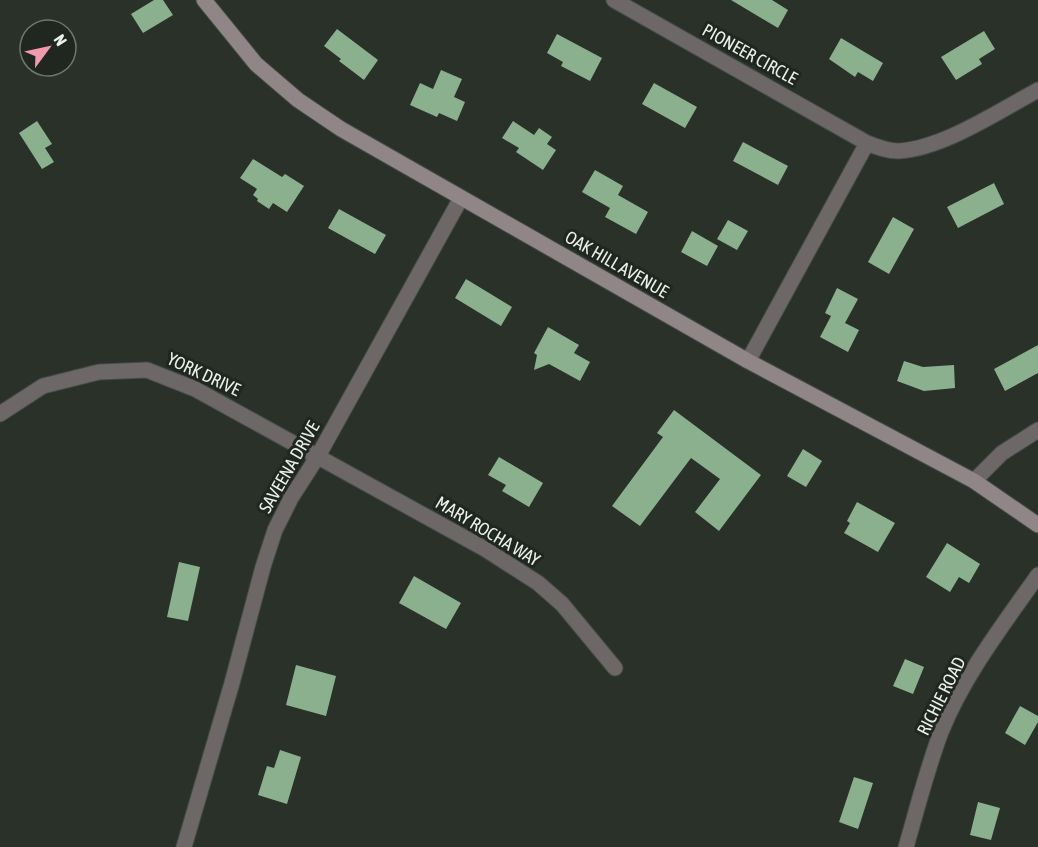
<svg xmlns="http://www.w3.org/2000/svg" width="1038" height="847" font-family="'Asap Condensed',sans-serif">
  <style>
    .building { fill: #8bb08e }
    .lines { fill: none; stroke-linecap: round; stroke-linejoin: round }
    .street-casing { stroke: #444c44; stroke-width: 17 }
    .secondary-casing { stroke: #444c44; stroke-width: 17 }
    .street { stroke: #6d6768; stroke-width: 15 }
    .secondary { stroke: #908688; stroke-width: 15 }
    .labels { text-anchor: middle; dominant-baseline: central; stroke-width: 6; stroke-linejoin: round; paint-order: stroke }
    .street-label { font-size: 18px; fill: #eaf0ea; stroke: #1f2720 }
  </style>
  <rect width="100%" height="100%" fill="#293129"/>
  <path class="building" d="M 154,0 L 163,0 L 173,15 L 143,33 L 131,14 Z
    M 731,0 L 772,0 L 788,10 L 778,28 Z
    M 337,29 L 378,60 L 364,80 L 339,61 L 341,59 L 324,46 Z
    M 984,31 L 995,49 L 979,59 L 982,64 L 956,80 L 941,57 Z
    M 557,34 L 602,58 L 590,81 L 561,66 L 563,62 L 547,53 Z
    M 841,38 L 883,63 L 873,81 L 858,72 L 855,77 L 829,59 Z
    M 441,70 L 462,79 L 454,97 L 465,102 L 457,121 L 439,113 L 437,117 L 410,105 L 420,83 L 433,89 Z
    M 654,83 L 697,107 L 685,128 L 642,104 Z
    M 37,121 L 52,144 L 45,148 L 54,162 L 42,169 L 19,133 Z
    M 513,121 L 534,135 L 539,128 L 552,137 L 547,144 L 556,150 L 543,170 L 516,152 L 519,148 L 502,138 Z
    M 743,142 L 788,166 L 778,185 L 733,161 Z
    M 253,159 L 282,177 L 285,174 L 304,186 L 287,212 L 273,203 L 269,209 L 257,201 L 258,199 L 253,195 L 257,189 L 240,178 Z
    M 595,170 L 623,186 L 618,195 L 648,212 L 636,234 L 605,217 L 610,208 L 582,192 Z
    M 994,183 L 1004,204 L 958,228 L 947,207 Z
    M 339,209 L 386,235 L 375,254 L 328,228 Z
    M 893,217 L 914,229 L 889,274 L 868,262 Z
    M 728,220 L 748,231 L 737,250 L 717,239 Z
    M 692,231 L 718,246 L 707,266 L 681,252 Z
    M 466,279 L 512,307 L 501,326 L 455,298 Z
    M 837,288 L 858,299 L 845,323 L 859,330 L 848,352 L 820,337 L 831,316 L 825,313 Z
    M 548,327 L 579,345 L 574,353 L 590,362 L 580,381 L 549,364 L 534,370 L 537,355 L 534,353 Z
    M 1038,345 L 1038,373 L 1005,391 L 994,369 Z
    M 904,361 L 923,367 L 954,365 L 955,388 L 924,391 L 897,381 Z
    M 674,410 L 761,475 L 719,531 L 695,512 L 720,479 L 691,458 L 640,526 L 612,506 L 663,437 L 657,433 Z
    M 803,449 L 822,461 L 806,487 L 787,476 Z
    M 499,457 L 543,483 L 529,507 L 502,491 L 506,485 L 488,475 Z
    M 857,502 L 895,523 L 878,552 L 844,533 L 850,523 L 847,521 Z
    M 947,543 L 980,564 L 969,583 L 959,577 L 950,592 L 926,577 Z
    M 179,562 L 200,567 L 188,621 L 167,617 Z
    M 414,576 L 461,603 L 446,629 L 399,603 Z
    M 905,659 L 924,667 L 913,694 L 893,686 Z
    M 296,665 L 336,676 L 326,716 L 286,705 Z
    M 1020,706 L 1038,716 L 1038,722 L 1025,745 L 1005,733 Z
    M 280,750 L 301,757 L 287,804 L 258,795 L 267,766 L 274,768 Z
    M 854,777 L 873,783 L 858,829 L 839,822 Z
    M 978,802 L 1000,808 L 991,840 L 970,835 Z"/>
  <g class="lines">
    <defs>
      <path id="street" d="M 614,0 L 867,143 C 877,147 887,151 898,151 C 942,149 999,111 1038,90
        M 748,361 L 867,143
        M 0,414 L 43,386 L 99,372 L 147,370 L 195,389 L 485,549 L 538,583 L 562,604 L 615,668
        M 974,481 L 1002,453 L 1038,430
        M 184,847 L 232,683 L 263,567 L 275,530 L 291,498 L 318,456 L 461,198
        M 906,847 C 917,809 927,769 941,732 C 964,675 1003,625 1038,575"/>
      <path id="secondary" d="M 204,0 L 256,64 L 298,100 L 341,129 L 748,361 L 974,481 L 1038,525"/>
    </defs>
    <use href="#street" class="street-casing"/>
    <use href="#secondary" class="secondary-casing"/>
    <use href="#street" class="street"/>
    <use href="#secondary" class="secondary"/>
  </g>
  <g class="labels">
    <g class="street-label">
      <text transform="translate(750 54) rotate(29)">PIONEER CIRCLE</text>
      <text transform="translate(617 264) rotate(30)">OAK HILL AVENUE</text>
      <text transform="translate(204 374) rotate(25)">YORK DRIVE</text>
      <text transform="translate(289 467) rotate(-60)">SAVEENA DRIVE</text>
      <text transform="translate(488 531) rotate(31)">MARY ROCHA WAY</text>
      <text transform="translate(941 696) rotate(-63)">RICHIE ROAD</text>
    </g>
  </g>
  <g transform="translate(48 48) rotate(57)"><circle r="28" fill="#1f2720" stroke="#707771" stroke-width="1.5"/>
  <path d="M0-4.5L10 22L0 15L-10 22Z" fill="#f29aae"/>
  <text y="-9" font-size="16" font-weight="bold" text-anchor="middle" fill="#eaf0ea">N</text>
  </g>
</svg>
